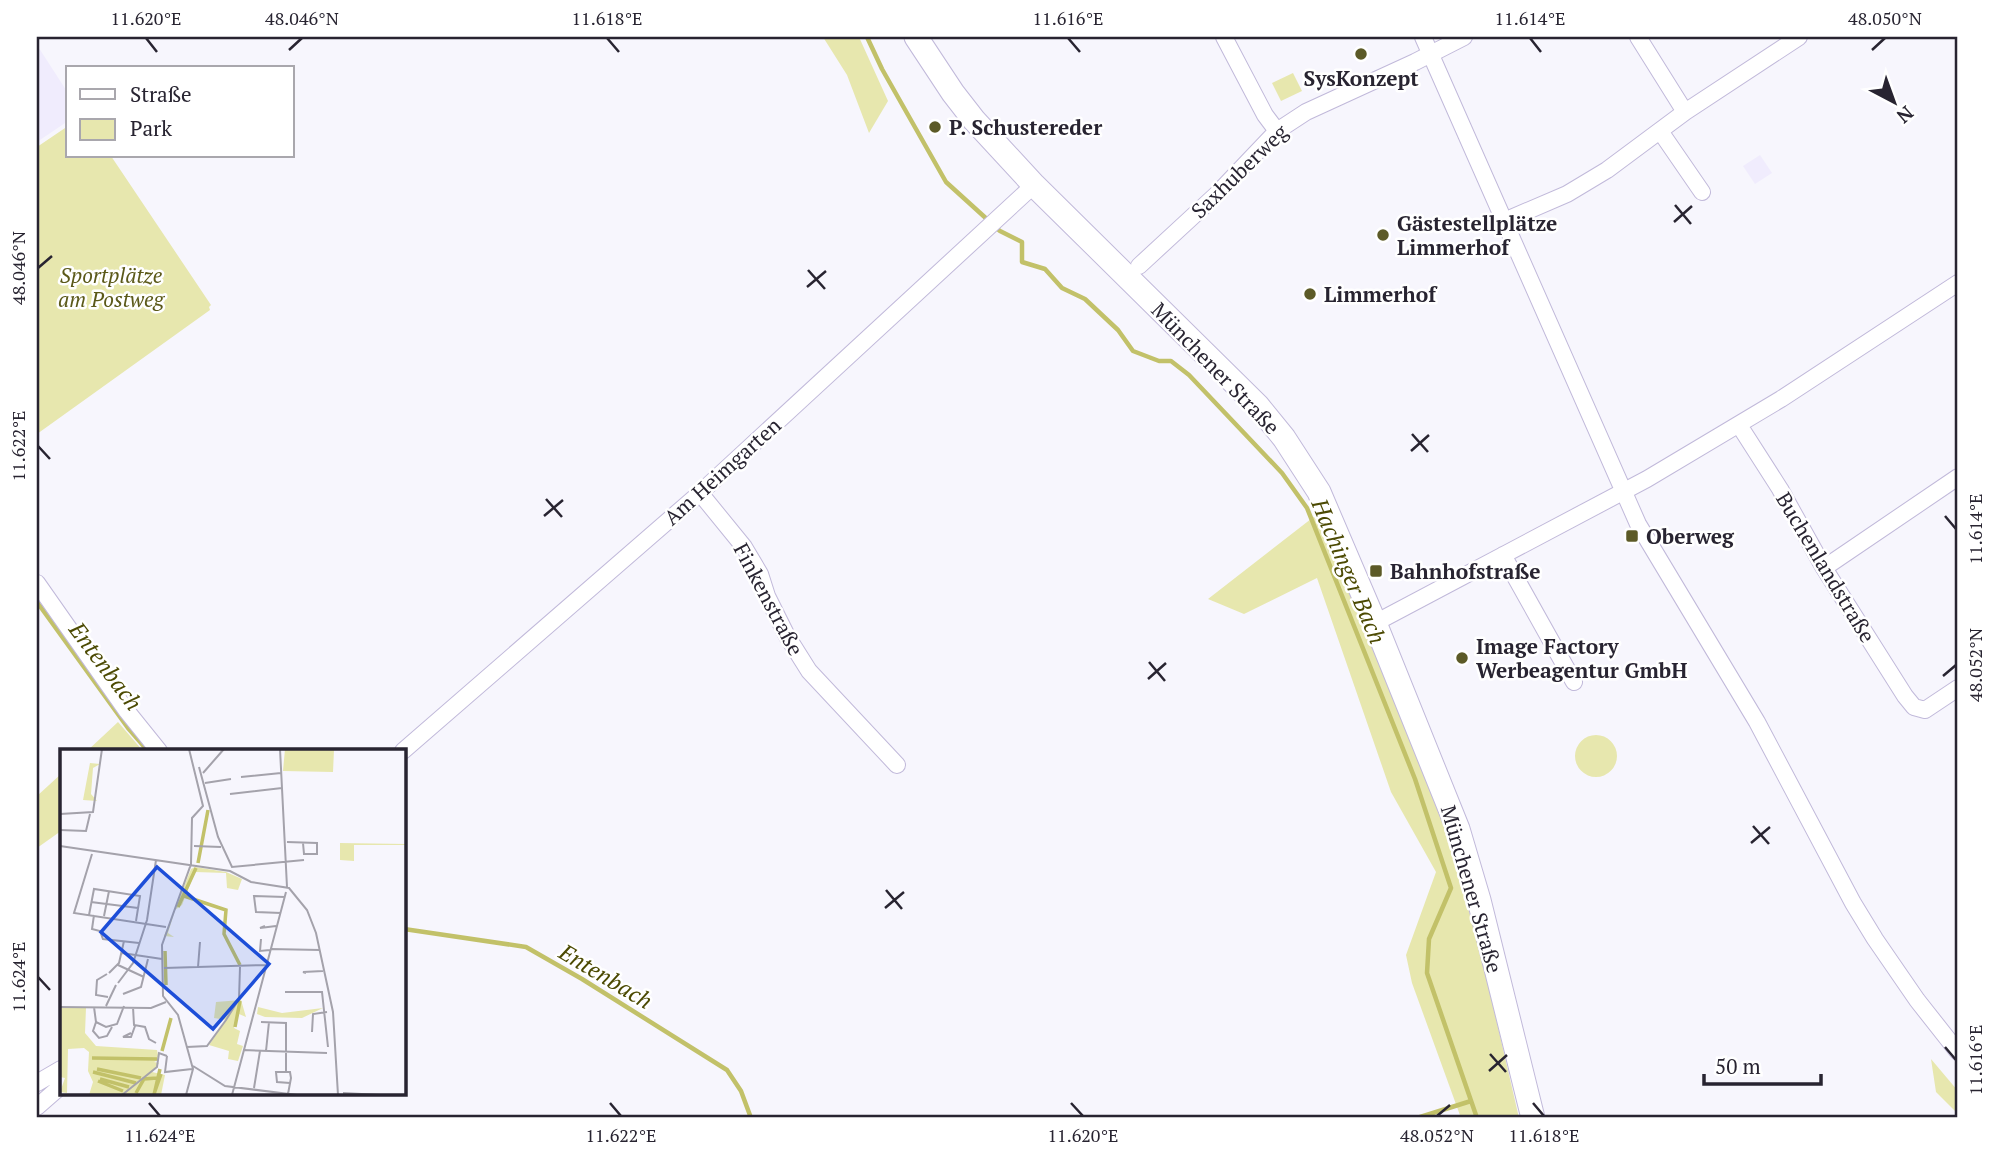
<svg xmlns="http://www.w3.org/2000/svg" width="1995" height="1155" font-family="'PT Serif',serif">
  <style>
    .built { fill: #f0ecfd }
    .green { fill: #e7e7ae }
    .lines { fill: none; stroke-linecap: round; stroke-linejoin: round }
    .stream { stroke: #c2c169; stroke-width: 4.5 }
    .street-casing { stroke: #c1b9da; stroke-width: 18 }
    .secondary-casing { stroke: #c1b9da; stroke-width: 25 }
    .street { stroke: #fff; stroke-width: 16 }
    .secondary { stroke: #fff; stroke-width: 23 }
    .ticks { fill: none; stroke: #282431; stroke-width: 2.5 }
    .poi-dot { fill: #5c5a27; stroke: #fff; stroke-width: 2.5 }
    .labels { text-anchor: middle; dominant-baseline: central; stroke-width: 5; stroke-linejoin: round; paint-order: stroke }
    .poi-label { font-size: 21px; font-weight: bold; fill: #282431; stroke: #fff; text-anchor: start }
    .street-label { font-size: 21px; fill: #282431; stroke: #fff }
    .park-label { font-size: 21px; font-style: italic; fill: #5b5919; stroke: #fff }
    .water-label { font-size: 23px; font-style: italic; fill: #4c4a03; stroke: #fff }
    .inset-river { fill: none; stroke: #c2c169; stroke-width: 3.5 }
    .inset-road { fill: none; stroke: #a4a2ab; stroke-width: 2 }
    .view { fill: #1d4ed8; fill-opacity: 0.15; stroke: #1d4ed8; stroke-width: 3.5 }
    .inset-edge { fill: none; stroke: #282431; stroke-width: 3.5 }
    .neatline { fill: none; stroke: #282431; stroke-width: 2.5 }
    .ticks-label { font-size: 18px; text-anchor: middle; fill: #282431 }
  </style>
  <rect width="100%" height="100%" fill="#f7f6fd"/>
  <path class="built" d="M 37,45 L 68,93 L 68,121 L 37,142 Z
    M 1760,155 L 1772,173 L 1755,184 L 1743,166 Z"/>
  <path class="green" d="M 823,37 L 859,37 L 888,101 L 869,133 L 847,75 Z
    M 1293,73 L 1302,91 L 1281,101 L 1272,83 Z
    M 68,126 L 68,156 L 111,156 L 211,305 L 209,307 L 210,310 L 37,434 L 37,147 Z
    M 1320,512 L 1448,831 L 1486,975 L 1519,1118 L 1461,1118 L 1412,983 L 1406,955 L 1436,872 L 1391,792 L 1317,578 L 1244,614 L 1208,599 Z
    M 118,722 L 143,751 L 87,751 Z
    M1575 756a21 21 0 1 1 42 0a21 21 0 1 1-42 0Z
    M 61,774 L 61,831 L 37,848 L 37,796 Z
    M 1931,1059 L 1958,1091 L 1958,1114 L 1936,1092 Z"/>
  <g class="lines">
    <path class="stream" d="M 867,37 L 882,69 L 946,182 L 989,221
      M 995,227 L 1000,231 L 1022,242 L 1022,262 L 1045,269 L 1062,288 L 1085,299 L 1118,330 L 1133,351 L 1159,361 L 1171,361 L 1189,375 L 1282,473 L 1307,508 L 1415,779 L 1451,888 L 1429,939 L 1427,973 L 1477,1118
      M 37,602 L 128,728 L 148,751
      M 404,929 L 526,947 L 582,979 L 727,1070 L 741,1091 L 751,1118
      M 1417,1118 L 1471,1101"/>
    <defs>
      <path id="street" d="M 1224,37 L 1265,115 L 1277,131
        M 1423,37 L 1638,524 L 1757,722 L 1853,903 L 1875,939 L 1917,1000 L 1958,1052
        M 1638,37 L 1685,112
        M 1660,131 L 1702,192
        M 1504,221 L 1567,194 L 1607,170 L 1685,112 L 1799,37
        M 1139,266 L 1217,194 L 1277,131 L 1306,112 L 1415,62 L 1464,37
        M 1739,425 L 1780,489 L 1824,568 L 1905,696 L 1914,707 L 1925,710 L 1958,688
        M 700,493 L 744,547 L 760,574 L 767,596 L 787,636 L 809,671 L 897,765
        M 1503,555 L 1574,682
        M 1824,568 L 1958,477
        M 37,583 L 126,710 L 159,751
        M 1375,623 L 1647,479 L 1781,399 L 1958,283
        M 403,751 L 700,493 L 1034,185
        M 37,1083 L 61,1069
        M 37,1107 L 61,1086"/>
      <path id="secondary" d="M 916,37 L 953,93 L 974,120 L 1034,185 L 1258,406 L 1284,438 L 1319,492 L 1375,623 L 1458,829 L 1479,900 L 1533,1118"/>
    </defs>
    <use href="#street" class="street-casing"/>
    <use href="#secondary" class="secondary-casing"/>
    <use href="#street" class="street"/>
    <use href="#secondary" class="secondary"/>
  </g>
  <path class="ticks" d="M 146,38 L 157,52M 607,38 L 619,52M 1068,38 L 1080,52M 1530,38 L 1541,52M 289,50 L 302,38M 1872,50 L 1885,38M 1675,205 L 1691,224M 1674,222 L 1692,206M 38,268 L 52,256M 808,270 L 825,289M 807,287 L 826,271M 1412,434 L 1428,452M 38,446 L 50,459M 1411,451 L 1429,435M 546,499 L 562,517M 544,516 L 563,500M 1945,516 L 1956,529M 1149,662 L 1165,681M 1943,676 L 1956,665M 1148,679 L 1166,663M 1753,826 L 1769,844M 1751,843 L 1770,827M 886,890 L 902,909M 885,908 L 904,892M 38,977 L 50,990M 1945,1047 L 1956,1060M 1490,1054 L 1506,1072M 1489,1071 L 1507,1055M 149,1103 L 160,1116M 610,1103 L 621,1116M 1071,1103 L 1083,1116M 1533,1103 L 1544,1116M 1437,1116 L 1450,1105"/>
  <g class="poi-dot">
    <circle cx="1361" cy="54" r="7"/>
    <circle cx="935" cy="127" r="7"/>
    <circle cx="1383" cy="235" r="7"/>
    <circle cx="1310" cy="294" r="7"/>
    <rect x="1625" y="529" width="14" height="14" rx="3.5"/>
    <rect x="1369" y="564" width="14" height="14" rx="3.5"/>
    <circle cx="1462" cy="658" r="7"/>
  </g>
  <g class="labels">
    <g class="poi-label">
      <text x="1361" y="78" text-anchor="middle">SysKonzept</text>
      <text x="949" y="127">P. Schustereder</text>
      <text x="1397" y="223">Gästestellplätze<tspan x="1397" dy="24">Limmerhof</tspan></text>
      <text x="1324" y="294">Limmerhof</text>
      <text x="1646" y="536">Oberweg</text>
      <text x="1390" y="571">Bahnhofstraße</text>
      <text x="1476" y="646">Image Factory<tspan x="1476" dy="24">Werbeagentur GmbH</tspan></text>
    </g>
    <g class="street-label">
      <text transform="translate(1239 171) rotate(-44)">Saxhuberweg</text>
      <text transform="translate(1216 368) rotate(46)">Münchener Straße</text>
      <text transform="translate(722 471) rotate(-42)">Am Heimgarten</text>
      <text transform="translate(1826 567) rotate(59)">Buchenlandstraße</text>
      <text transform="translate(769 599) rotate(62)">Finkenstraße</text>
      <text transform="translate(1472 889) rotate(74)">Münchener Straße</text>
    </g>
    <g class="park-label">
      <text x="111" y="275">Sportplätze<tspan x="111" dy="24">am Postweg</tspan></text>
    </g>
    <g class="water-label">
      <text transform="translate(1349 571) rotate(67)">Hachinger Bach</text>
      <text transform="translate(106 666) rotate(53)">Entenbach</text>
      <text transform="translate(606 976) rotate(31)">Entenbach</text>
    </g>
  </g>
  <g transform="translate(60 749)">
    <rect width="346" height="346" fill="#f7f6fd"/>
    <path d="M 274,1 L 273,23 L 223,22 L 225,0 ZM 30,14 L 40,15 L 33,19 L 31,45 L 37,52 L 23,51 ZM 280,94 L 346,95 L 347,96 L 294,96 L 294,112 L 280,111 ZM 135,118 L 166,123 L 182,130 L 178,141 L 167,139 L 166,124 L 135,123 L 122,156 L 115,161 L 108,184 L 114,188 L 104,187 L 131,120 ZM 181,251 L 186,268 L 179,265 L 174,279 L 180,282 L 177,295 L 183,297 L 178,312 L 168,310 L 169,302 L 149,296 L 166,271 L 154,269 L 156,253 ZM 198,258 L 222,264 L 263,259 L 242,269 L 205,268 L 197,265 ZM 0,259 L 26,259 L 25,284 L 36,297 L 97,301 L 99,311 L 94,313 L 99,314 L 92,323 L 105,326 L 101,346 L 29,346 L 33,333 L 28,322 L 29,303 L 24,299 L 8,300 L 7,344 L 0,343 L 5,329 L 0,328 Z" fill="#e7e7ae"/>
    <path class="inset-river" d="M 138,114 L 148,61M 124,147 L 166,161 L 164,185 L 180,216M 118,158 L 136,119M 105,202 L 106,236M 175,278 L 180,252M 102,302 L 111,269M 32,309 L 97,310M 37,320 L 81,329M 33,323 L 76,334M 40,330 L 69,338M 38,332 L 63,342M 76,344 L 84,330 L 97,329M 94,345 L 101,325M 94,346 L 100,320"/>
    <path class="inset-road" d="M 220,0 L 227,138M 139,18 L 158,88 L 172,118 L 244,111M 143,24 L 164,0M 181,28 L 221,24M 145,34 L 171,30M 170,45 L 222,39M 0,65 L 33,63 L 42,0M 0,81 L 26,82 L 30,65M 227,93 L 257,94 L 257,105 L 244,105 L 243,94M 0,97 L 170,122 L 191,133 L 229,139 L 247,161 L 256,184 L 273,263 L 278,346M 134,97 L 161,98M 32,105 L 14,164 L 106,178M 31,153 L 78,159M 221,164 L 196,163 L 194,147 L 225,148M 29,166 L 34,140 L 80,147 L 76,172M 34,166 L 32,180 L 40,182 L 43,190 L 79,194M 44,167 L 49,142M 205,177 L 200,179 L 216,177M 201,190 L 200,202 L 210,201M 210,200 L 260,201M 62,204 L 102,210M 58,216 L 84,228M 138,218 L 140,193M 104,219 L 206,216M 49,224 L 59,214 L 64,192M 246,224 L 243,223 L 263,222M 47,225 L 37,231 L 36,246 L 48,248M 58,234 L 73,214 L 87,171 L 96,111M 225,243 L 262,243 L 268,298M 63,245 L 81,238 L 88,210M 46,257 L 56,236M 0,258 L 91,259 L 106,253M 34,258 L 36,273 L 46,278 L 57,275 L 64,257M 73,258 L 74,276 L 85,278 L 89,290 L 96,294M 36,273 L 33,282 L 39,289 L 47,287 L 52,278M 201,273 L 226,274 L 226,323M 252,283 L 253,265 L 267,263M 71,284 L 63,288 L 71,288 L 75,277M 127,298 L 147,297 L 166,271 L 179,250 L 180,218M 183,301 L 267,304M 206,302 L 209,273M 107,307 L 105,323 L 132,320M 133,317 L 165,337 L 237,346M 194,339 L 200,302M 283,344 L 320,346M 228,345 L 231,329 L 230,323 L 216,323 L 217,333 L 230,334M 62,346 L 97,318 L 99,304 L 107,307M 126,346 L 133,320 L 118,266 L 103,247 L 102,196 L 131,115 L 132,69 L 143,57 L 129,0M 172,346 L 226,143"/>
    <path class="view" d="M 97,118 L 209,215 L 153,280 L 41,183 Z"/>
    <rect width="346" height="346" class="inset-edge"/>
  </g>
  <rect width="1995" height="1155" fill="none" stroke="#ffffff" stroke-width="77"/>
  <rect x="66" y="66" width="228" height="91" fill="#ffffff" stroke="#a9a7ad" stroke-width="2"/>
  <rect x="80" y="89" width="35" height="10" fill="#ffffff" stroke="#a9a7ad" stroke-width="2"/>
  <text x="130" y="102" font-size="21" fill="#282431">Straße</text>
  <rect x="80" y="119" width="35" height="21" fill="#e7e7ae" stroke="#a9a7ad" stroke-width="2"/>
  <text x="130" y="136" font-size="21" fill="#282431">Park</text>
  <g transform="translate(1894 102) rotate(139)" stroke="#ffffff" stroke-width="5" paint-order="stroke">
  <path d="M0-5L12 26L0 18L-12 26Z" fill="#282431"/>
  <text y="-10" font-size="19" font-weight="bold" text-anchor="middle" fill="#282431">N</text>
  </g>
  <path d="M1704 1074v10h117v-10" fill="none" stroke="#282431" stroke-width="3.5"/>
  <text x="1715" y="1074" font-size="21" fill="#282431" stroke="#ffffff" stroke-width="5" paint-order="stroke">50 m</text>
  <rect x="38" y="38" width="1918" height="1078" class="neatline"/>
  <g class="ticks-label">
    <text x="146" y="25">11.620°E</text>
    <text x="302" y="25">48.046°N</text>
    <text x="607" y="25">11.618°E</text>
    <text x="1068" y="25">11.616°E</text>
    <text x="1530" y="25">11.614°E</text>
    <text x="1885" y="25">48.050°N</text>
    <text transform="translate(19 268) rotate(-90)" y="6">48.046°N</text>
    <text transform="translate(19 446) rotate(-90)" y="6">11.622°E</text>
    <text transform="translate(1976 529) rotate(-90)" y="6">11.614°E</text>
    <text transform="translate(1976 665) rotate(-90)" y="6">48.052°N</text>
    <text transform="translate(19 977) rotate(-90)" y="6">11.624°E</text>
    <text transform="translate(1976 1060) rotate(-90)" y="6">11.616°E</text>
    <text x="160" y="1142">11.624°E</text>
    <text x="621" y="1142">11.622°E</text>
    <text x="1083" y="1142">11.620°E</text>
    <text x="1437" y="1142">48.052°N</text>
    <text x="1544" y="1142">11.618°E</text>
  </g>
</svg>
